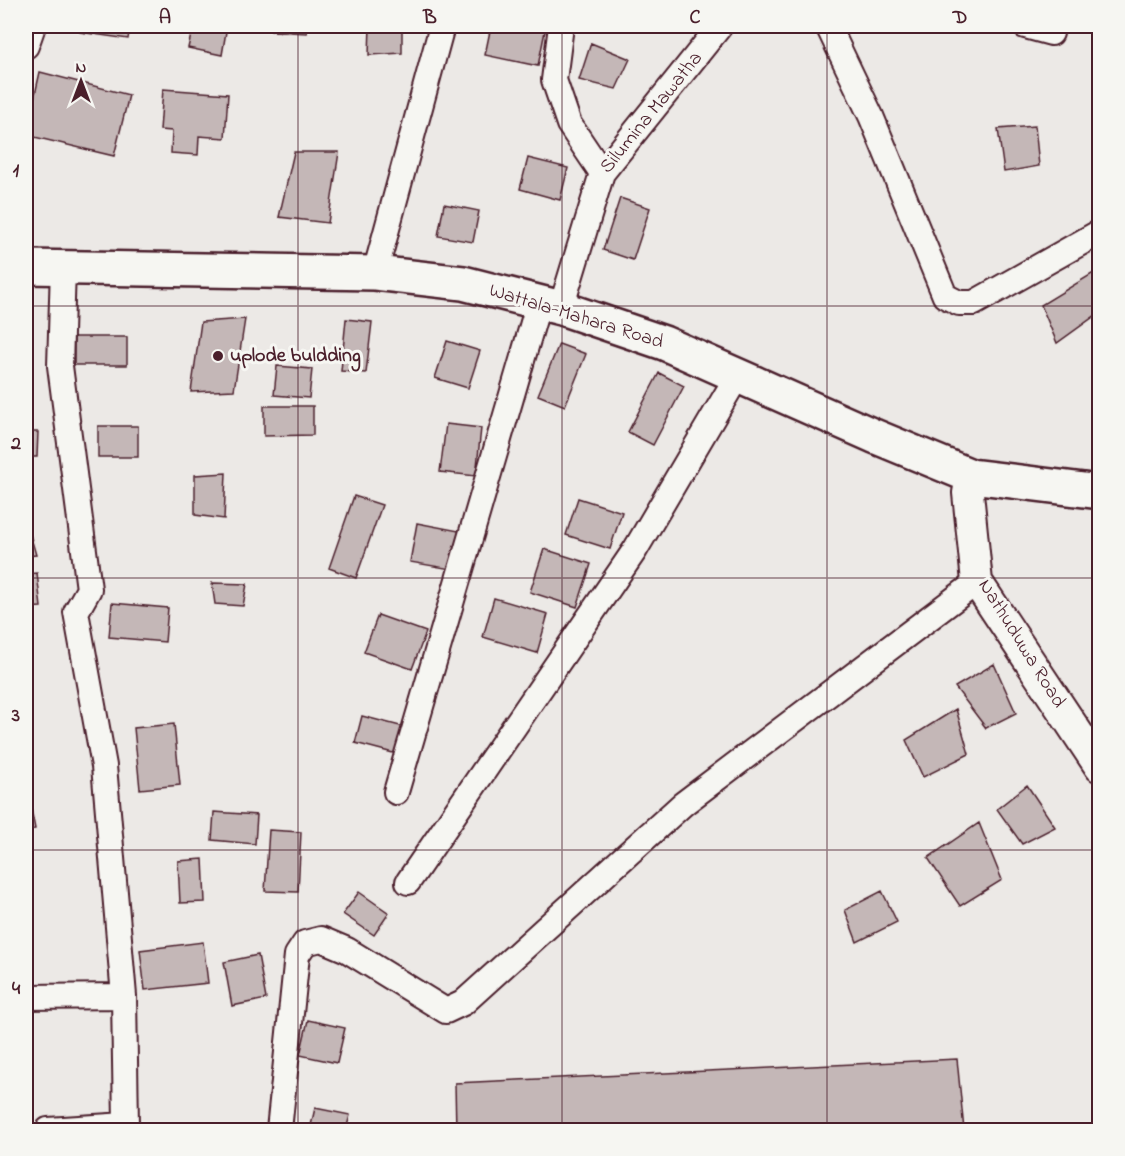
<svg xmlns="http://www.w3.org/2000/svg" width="1125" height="1156" font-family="'Indie Flower',sans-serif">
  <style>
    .building { fill: #c4b7b7; stroke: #4a1f2b; stroke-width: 1.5 }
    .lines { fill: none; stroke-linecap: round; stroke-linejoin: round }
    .minor-casing { stroke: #4a1f2b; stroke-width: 28 }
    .tertiary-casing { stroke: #4a1f2b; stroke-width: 34 }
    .primary-casing { stroke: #4a1f2b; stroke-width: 38 }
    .minor { stroke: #f6f6f2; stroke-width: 24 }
    .tertiary { stroke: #f6f6f2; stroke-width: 30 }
    .primary { stroke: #f6f6f2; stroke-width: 33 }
    .grid { fill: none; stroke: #4a1f2b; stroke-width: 1.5; stroke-opacity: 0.55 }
    .poi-dot { fill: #4a1f2b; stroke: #f6f6f2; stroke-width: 2 }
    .labels { text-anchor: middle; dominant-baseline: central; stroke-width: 6; stroke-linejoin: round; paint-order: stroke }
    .street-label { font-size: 20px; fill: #4a1f2b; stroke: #f6f6f2 }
    .poi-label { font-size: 20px; font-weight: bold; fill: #4a1f2b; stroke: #f6f6f2; text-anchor: start }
    .neatline { fill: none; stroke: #4a1f2b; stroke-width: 2 }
    .grid-label { font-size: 20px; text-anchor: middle; font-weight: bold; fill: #4a1f2b }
  </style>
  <rect width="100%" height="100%" fill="#ece9e6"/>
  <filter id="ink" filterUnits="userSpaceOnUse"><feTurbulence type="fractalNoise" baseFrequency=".0167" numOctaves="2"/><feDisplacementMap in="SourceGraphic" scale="12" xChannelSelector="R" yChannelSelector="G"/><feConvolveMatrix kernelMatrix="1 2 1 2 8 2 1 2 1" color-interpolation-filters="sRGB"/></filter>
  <g filter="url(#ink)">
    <path class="building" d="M 81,26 L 130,26 L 128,39 L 80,32 Z
      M 193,26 L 227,26 L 222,55 L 188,48 Z
      M 271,26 L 307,26 L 307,33 L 271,31 Z
      M 370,26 L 402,26 L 402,53 L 369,55 Z
      M 491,26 L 546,26 L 538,66 L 485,55 Z
      M 591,43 L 630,59 L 616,89 L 579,80 Z
      M 40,72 L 129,95 L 114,156 L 26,135 Z
      M 163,89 L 228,94 L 225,138 L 199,136 L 198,155 L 171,153 L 172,131 L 160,130 Z
      M 1035,126 L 1039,166 L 1004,172 L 998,129 Z
      M 294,152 L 339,152 L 328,223 L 279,217 Z
      M 528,158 L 568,168 L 560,200 L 520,189 Z
      M 620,198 L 650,208 L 633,260 L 603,250 Z
      M 444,204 L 479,211 L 473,242 L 438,236 Z
      M 1100,269 L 1100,312 L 1057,343 L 1041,305 Z
      M 245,319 L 234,390 L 191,392 L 201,322 Z
      M 346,319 L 372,322 L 366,373 L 341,371 Z
      M 74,337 L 127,337 L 127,365 L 74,365 Z
      M 447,341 L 480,351 L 468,388 L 435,378 Z
      M 559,344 L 586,354 L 565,406 L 538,395 Z
      M 277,366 L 312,369 L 309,398 L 274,395 Z
      M 659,373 L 684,386 L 653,445 L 628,432 Z
      M 264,406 L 313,406 L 313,435 L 264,436 Z
      M 446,424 L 481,428 L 476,476 L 440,472 Z
      M 98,426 L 138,426 L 138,457 L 98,457 Z
      M 26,432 L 38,432 L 37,457 L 26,457 Z
      M 226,473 L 224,519 L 195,515 L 195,475 Z
      M 354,496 L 382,505 L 356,578 L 329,568 Z
      M 578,498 L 622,512 L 610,549 L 566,535 Z
      M 26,520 L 36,555 L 26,556 Z
      M 417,523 L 459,531 L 451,569 L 410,562 Z
      M 544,549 L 591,564 L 577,607 L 530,592 Z
      M 37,573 L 41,607 L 26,608 L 26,574 Z
      M 212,583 L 247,584 L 243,606 L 215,604 Z
      M 494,598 L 548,614 L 537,653 L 483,637 Z
      M 112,603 L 168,608 L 165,642 L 109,637 Z
      M 378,615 L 426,632 L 412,669 L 364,652 Z
      M 994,664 L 1016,713 L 986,728 L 955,687 Z
      M 956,709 L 969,754 L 923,777 L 906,740 Z
      M 362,716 L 404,727 L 397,754 L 355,743 Z
      M 174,724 L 180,785 L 140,789 L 134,728 Z
      M 26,783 L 35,829 L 26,831 Z
      M 1027,785 L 1055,827 L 1022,844 L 997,809 Z
      M 214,812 L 257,815 L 255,844 L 212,840 Z
      M 979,823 L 1002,880 L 960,906 L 928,858 Z
      M 269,830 L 301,832 L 298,892 L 265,891 Z
      M 203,859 L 205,902 L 180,903 L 178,861 Z
      M 882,891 L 897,922 L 857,942 L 845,910 Z
      M 359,892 L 389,913 L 374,935 L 343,914 Z
      M 203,942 L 208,983 L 145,990 L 140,950 Z
      M 258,955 L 266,999 L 232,1006 L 224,962 Z
      M 308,1020 L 345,1028 L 337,1063 L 300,1055 Z
      M 957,1059 L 964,1130 L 456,1130 L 455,1083 Z
      M 315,1108 L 350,1115 L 346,1130 L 310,1130 Z"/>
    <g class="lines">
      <defs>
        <path id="minor" d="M 561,26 L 554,80 L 569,124 L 602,173
          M 828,26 L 871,116 L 945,296 L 959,303 L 974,303 L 1100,232
          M 1025,26 L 1051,33
          M 26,46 L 33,26
          M 375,273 L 442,26
          M 561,308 L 602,173 L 720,26
          M 396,792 L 539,302
          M 408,882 L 635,550 L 738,375
          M 26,997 L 124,996
          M 48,1130 L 126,1125 L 124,996 L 104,766 L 76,612 L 89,589 L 60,366 L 63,267
          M 279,1130 L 297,955 L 305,943 L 321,939 L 347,950 L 446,1011 L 463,1003 L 683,804 L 977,582"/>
        <path id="tertiary" d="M 971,476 L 968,493 L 977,582 L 1100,767"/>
        <path id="primary" d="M 26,267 L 375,273 L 463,283 L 561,308 L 664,343 L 874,436 L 971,476 L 1100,492"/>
      </defs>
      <use href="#minor" class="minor-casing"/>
      <use href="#tertiary" class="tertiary-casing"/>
      <use href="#primary" class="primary-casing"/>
      <use href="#minor" class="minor"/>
      <use href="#tertiary" class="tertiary"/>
      <use href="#primary" class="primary"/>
    </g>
  </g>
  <path class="grid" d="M 298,26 L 298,1130M 562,26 L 562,1130M 827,26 L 827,1130M 26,306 L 1100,306M 26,578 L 1100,578M 26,850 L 1100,850"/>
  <circle class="poi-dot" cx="218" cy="356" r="6"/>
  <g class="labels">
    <g class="street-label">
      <text transform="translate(652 113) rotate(-51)">Silumina Mawatha</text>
      <text transform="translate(576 317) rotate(17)">Wattala-Mahara Road</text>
      <text transform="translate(1021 644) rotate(58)">Nathuduwa Road</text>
    </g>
    <g class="poi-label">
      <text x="230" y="356">uplode buldding</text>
    </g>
  </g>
  <rect width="1125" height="1156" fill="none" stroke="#f6f6f2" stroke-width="66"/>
  <g transform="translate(81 81)" stroke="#f6f6f2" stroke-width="4.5" paint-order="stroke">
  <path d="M0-4.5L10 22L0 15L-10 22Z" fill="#4a1f2b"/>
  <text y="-9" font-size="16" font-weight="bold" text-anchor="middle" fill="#4a1f2b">N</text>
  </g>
  <rect x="33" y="33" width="1059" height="1090" class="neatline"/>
  <g class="grid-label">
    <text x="165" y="23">A</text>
    <text x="430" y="23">B</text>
    <text x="695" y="23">C</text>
    <text x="960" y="23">D</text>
    <text x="16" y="176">1</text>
    <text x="16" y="449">2</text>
    <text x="16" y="721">3</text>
    <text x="16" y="994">4</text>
  </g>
</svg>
